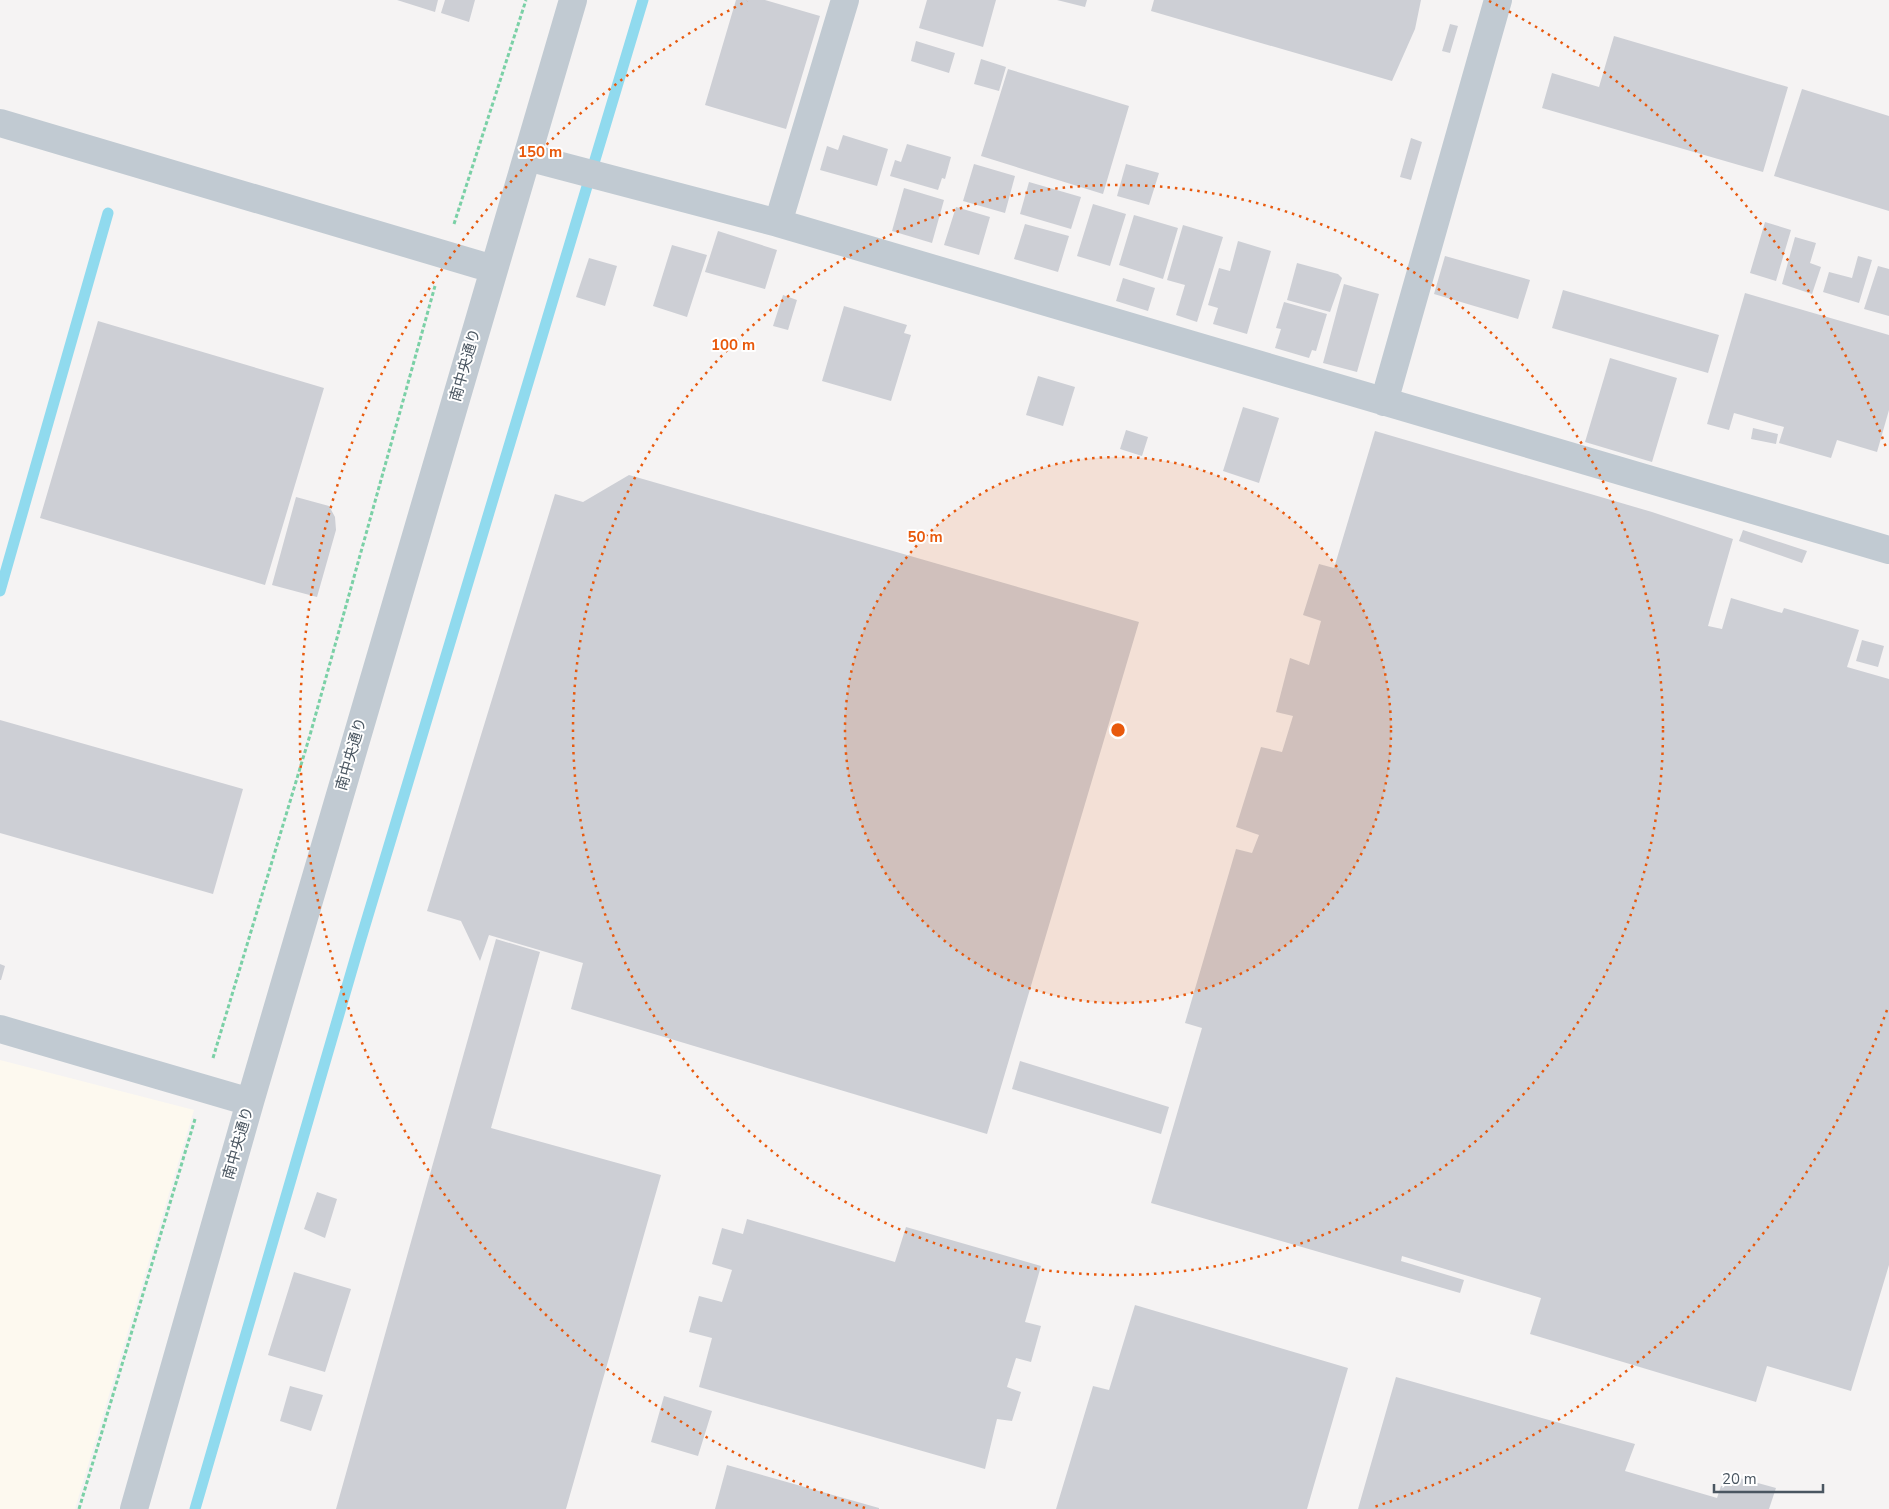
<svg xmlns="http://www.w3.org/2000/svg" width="1889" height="1509" font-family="'Nunito Sans','Noto Sans JP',sans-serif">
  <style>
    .commercial { fill: #fdf9ef }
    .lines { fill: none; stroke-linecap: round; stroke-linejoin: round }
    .stream { stroke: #90daee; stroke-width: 11 }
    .building { fill: #cdcfd5 }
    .path { stroke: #7ad0a6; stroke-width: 3; stroke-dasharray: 4 2.5; stroke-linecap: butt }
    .minor { stroke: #c1cad2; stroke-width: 28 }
    .ring { fill: none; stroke: #e8590c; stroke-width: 2.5; stroke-dasharray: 2.5 5 }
    .labels { text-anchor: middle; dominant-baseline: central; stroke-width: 4; stroke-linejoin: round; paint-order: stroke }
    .street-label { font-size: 15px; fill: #4a5661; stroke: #fff }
    .centre { fill: #e8590c; stroke: #fff; stroke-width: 2.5 }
    .ring-label { font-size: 15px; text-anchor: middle; font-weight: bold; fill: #e8590c; stroke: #fff; stroke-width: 4; stroke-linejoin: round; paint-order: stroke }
  </style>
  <rect width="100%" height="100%" fill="#f5f3f3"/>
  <path class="commercial" d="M 0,1060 L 194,1110 L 75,1509 L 0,1509 Z"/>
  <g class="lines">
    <path class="stream" d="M 0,591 L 108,213
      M 195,1509 L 360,942 L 643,0"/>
  </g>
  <path class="building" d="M 397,0 L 438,0 L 435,12 Z
    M 445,0 L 475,0 L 469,22 L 441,13 Z
    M 736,0 L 765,0 L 820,16 L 786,129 L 705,105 Z
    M 927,0 L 996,0 L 983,47 L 919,28 Z
    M 1057,0 L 1087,0 L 1085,7 Z
    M 1154,0 L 1421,0 L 1415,29 L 1392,81 L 1151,11 Z
    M 1450,24 L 1458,26 L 1450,53 L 1442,51 Z
    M 1614,36 L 1788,87 L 1763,172 L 1542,108 L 1552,73 L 1599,87 Z
    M 916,41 L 955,53 L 949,73 L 911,61 Z
    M 981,59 L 1006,67 L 999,91 L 974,84 Z
    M 1008,69 L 1129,106 L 1103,194 L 981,156 Z
    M 1802,89 L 1889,116 L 1889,211 L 1774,176 Z
    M 843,135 L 888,149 L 877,186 L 820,170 L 827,146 L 838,150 Z
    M 1411,138 L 1422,142 L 1411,180 L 1400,177 Z
    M 907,144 L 951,157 L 945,179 L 942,178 L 938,190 L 890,176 L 895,160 L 901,162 Z
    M 974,164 L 1015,176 L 1005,213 L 963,201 Z
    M 1126,164 L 1159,173 L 1149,205 L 1117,196 Z
    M 1029,182 L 1081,197 L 1071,229 L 1020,214 Z
    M 904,188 L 944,200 L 932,243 L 892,231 Z
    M 1093,204 L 1126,214 L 1110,266 L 1077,256 Z
    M 956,207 L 990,217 L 979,255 L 944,245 Z
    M 1134,215 L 1178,228 L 1163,279 L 1119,265 Z
    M 1765,222 L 1791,230 L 1776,281 L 1750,273 Z
    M 1025,224 L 1069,236 L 1058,272 L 1014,259 Z
    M 1183,225 L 1223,237 L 1197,322 L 1176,315 L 1185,285 L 1167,280 Z
    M 718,231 L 777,250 L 765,289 L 705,272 Z
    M 1795,237 L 1816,243 L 1810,263 L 1821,267 L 1812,294 L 1782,284 Z
    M 1238,241 L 1271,251 L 1247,334 L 1213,324 L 1218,308 L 1208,305 L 1219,268 L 1230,271 Z
    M 672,245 L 707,255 L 687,317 L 653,306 Z
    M 1445,256 L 1530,280 L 1518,319 L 1434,294 Z
    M 1858,256 L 1872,260 L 1859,303 L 1823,292 L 1829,272 L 1852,278 Z
    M 589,258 L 617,266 L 605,306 L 576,297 Z
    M 1297,263 L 1338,274 L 1342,278 L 1330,312 L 1287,300 Z
    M 1878,266 L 1889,269 L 1889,316 L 1864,309 Z
    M 1123,278 L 1155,288 L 1148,311 L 1116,301 Z
    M 1344,284 L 1379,294 L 1357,372 L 1323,363 Z
    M 1563,290 L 1719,335 L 1708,373 L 1552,328 Z
    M 1745,293 L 1889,335 L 1889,410 L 1877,452 L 1837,440 L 1831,458 L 1779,443 L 1784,427 L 1734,413 L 1729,430 L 1707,424 Z
    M 783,295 L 797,300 L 788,330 L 773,326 Z
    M 1284,302 L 1327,314 L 1316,351 L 1312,350 L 1309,358 L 1275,348 L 1281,329 L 1276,328 Z
    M 844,306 L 907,325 L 904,333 L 911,335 L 891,401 L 822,381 Z
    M 98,321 L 324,388 L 265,585 L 40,518 Z
    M 1610,358 L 1677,378 L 1652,462 L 1585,442 Z
    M 1038,376 L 1075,387 L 1063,426 L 1026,415 Z
    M 1243,407 L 1279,418 L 1259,483 L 1223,471 Z
    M 1753,428 L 1778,434 L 1776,444 L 1751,439 Z
    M 1126,430 L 1148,437 L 1142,456 L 1120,449 Z
    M 1375,431 L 1652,512 L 1733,539 L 1708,626 L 1722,629 L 1731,598 L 1782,613 L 1784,608 L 1859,630 L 1847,667 L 1889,679 L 1889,1265 L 1851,1391 L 1767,1366 L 1756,1402 L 1530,1334 L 1541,1298 L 1402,1256 L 1401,1261 L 1464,1280 L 1460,1293 L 1151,1203 L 1202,1028 L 1185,1023 L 1236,849 L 1252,853 L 1259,835 L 1236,827 L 1261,747 L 1282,752 L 1293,716 L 1276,712 L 1290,658 L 1309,665 L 1321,621 L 1303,615 L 1319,564 L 1334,568 Z
    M 629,475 L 1139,622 L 987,1134 L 571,1009 L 583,963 L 489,935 L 480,961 L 461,921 L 427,911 L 555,494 L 583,502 Z
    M 296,497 L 329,506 L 335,517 L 336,530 L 317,597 L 272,585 Z
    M 1743,530 L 1807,551 L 1802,563 L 1739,541 Z
    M 1862,640 L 1884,646 L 1878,667 L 1856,661 Z
    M 0,720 L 243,789 L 213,894 L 0,833 Z
    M 496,939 L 540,952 L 491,1128 L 661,1175 L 566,1509 L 336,1509 Z
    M 0,964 L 5,966 L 1,980 L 0,980 Z
    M 1020,1061 L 1169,1107 L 1161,1134 L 1012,1089 Z
    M 317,1192 L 337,1199 L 325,1238 L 304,1229 Z
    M 747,1219 L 895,1262 L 906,1227 L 1041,1266 L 1025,1322 L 1041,1326 L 1031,1362 L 1016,1358 L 1007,1387 L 1021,1392 L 1012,1421 L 997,1419 L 985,1469 L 699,1387 L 712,1338 L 689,1332 L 699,1296 L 722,1302 L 732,1270 L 712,1264 L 722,1228 L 743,1234 Z
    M 294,1272 L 351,1289 L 325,1372 L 268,1355 Z
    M 1135,1305 L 1348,1368 L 1307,1509 L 1056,1509 L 1093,1386 L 1109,1390 Z
    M 1396,1377 L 1635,1444 L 1625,1471 L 1717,1498 L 1725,1474 L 1776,1488 L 1769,1509 L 1358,1509 Z
    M 290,1386 L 323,1395 L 311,1431 L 280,1421 Z
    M 664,1396 L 712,1411 L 698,1456 L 651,1442 Z
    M 727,1465 L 879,1508 L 879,1509 L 715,1509 Z"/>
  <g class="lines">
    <path class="path" d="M 454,224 L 526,0
      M 213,1058 L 310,735 L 435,286
      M 79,1509 L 195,1119"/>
    <path class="minor" d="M 0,123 L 493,269
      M 527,157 L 778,223 L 1889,550
      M 778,223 L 845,0
      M 1384,402 L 1498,0
      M 0,1029 L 250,1102
      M 134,1509 L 250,1102 L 573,0"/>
  </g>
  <circle cx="1118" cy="730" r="273" fill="#e8590c" fill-opacity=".12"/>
  <g class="ring">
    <circle cx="1118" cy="730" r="273"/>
    <circle cx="1118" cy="730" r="545"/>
    <path d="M1887 1010A818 818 0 0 1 1371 1508M865 1508A818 818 0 0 1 747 1M1489 1A818 818 0 0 1 1887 450"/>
  </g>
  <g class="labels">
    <g class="street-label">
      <text transform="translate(465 365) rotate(-74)">南中央通り</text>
      <text transform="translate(351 754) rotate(-74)">南中央通り</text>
      <text transform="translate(238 1143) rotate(-74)">南中央通り</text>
    </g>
  </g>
  <circle cx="1118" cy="730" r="8" class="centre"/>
  <g class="ring-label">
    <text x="540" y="157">150 m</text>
    <text x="733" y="350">100 m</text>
    <text x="925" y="542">50 m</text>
  </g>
  <path d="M1714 1484v8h109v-8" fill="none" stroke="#4a5661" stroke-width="2.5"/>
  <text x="1722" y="1484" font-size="15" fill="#4a5661" stroke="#ffffff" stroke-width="4" paint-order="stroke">20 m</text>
</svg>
